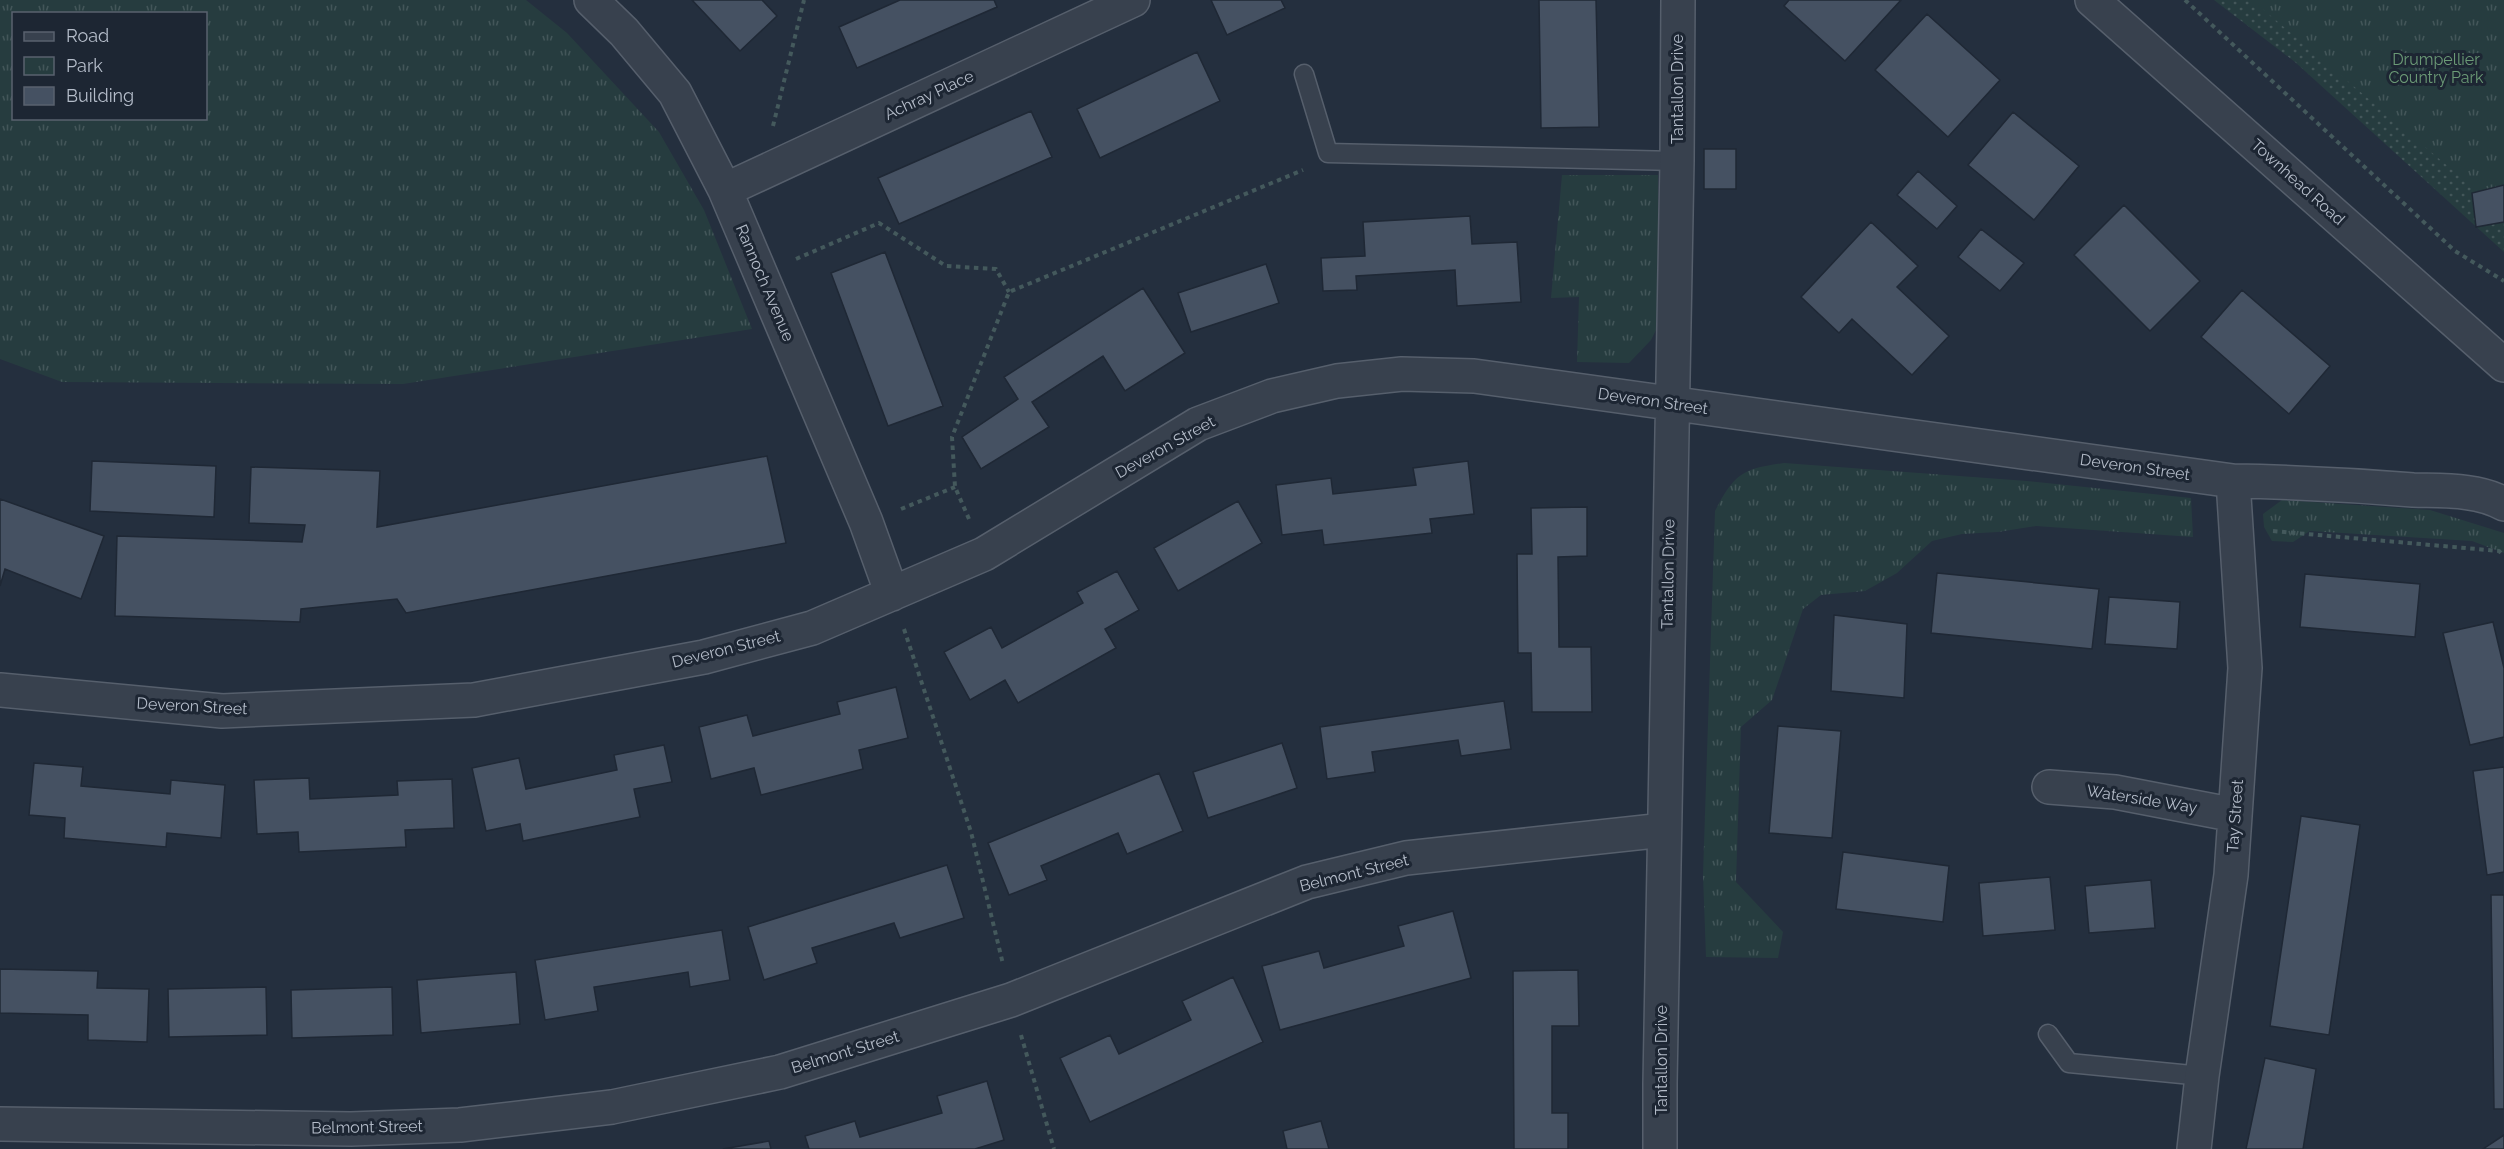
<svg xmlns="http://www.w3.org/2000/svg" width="2504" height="1149" font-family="Raleway,sans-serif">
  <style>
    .grass { fill: url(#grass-dots) }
    .park { fill: url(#park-tufts); fill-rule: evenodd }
    .building { fill: #455162; stroke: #1f2835; stroke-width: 1.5 }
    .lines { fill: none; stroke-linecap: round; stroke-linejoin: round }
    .service-casing { stroke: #565f6c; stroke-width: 21 }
    .minor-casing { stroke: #565f6c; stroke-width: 36 }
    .tertiary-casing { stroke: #565f6c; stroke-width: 36 }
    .path { stroke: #44595c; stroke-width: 4; stroke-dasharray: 4.5 4.5; stroke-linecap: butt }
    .service { stroke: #38414e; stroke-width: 18 }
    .minor { stroke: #38414e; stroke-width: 33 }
    .tertiary { stroke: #38414e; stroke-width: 33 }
    .labels { text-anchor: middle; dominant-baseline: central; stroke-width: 6; stroke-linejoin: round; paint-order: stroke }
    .park-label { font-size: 16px; fill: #6b9a76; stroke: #1d2633 }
    .street-label { font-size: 16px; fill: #b4bcc9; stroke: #1d2633 }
  </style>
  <defs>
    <pattern id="grass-dots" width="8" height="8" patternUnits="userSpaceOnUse" patternTransform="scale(1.5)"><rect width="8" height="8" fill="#263c3f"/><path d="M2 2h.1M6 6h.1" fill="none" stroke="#435659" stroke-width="1.8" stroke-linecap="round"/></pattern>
    <pattern id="park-tufts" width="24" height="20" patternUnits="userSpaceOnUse" patternTransform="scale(1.5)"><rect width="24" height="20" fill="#263c3f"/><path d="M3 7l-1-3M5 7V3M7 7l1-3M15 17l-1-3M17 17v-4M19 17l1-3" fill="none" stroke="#435659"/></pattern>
  </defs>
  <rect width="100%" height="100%" fill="#242f3e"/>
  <path class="grass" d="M 2214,0 L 2504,0 L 2504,252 L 2295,62 Z"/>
  <path class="park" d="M 0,0 L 526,0 L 567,33 L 659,132 L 704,210 L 752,329 L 403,384 L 62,382 L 0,359 ZM 14,14 L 206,14 L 206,118 L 14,118 Z
    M 2252,0 L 2504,0 L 2504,214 Z
    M 1562,175 L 1658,175 L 1659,324 L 1651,340 L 1629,363 L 1577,362 L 1579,297 L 1551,298 Z
    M 1784,463 L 2027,481 L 2191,498 L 2193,537 L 2036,526 L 1998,532 L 1962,534 L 1932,541 L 1897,573 L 1865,591 L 1821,595 L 1803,609 L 1772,700 L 1741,727 L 1736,882 L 1783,932 L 1778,958 L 1706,957 L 1703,875 L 1715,511 C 1735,473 1742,469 1784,463 Z
    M 2282,500 L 2430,510 L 2504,533 L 2504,553 L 2472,541 L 2310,531 L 2293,542 L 2272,541 L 2264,527 L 2263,514 Z"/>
  <path class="building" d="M 692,0 L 762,0 L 777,16 L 740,51 Z
    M 900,0 L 994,0 L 997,7 L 857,68 L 839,27 Z
    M 1211,0 L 1281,0 L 1285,8 L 1227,35 Z
    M 1539,0 L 1596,0 L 1599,127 L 1541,128 Z
    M 1789,0 L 1901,0 L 1845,61 L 1784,6 Z
    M 1927,14 L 2000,80 L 1948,137 L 1875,70 Z
    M 1197,52 L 1220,101 L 1100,158 L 1077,109 Z
    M 1031,111 L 1052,157 L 899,224 L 878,178 Z
    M 2013,112 L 2079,166 L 2034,220 L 1968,165 Z
    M 1704,149 L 1736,149 L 1736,189 L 1704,189 Z
    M 1918,171 L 1957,206 L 1937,229 L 1897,195 Z
    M 2504,185 L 2504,222 L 2476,227 L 2472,193 Z
    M 2124,205 L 2200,281 L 2150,331 L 2074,255 Z
    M 1470,216 L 1472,244 L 1517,242 L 1521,302 L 1457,306 L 1455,270 L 1356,276 L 1357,290 L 1323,291 L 1321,258 L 1365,256 L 1363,222 Z
    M 1871,222 L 1918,266 L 1897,287 L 1949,336 L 1912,375 L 1852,319 L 1839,333 L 1801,297 Z
    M 1981,229 L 2024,263 L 2000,291 L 1958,257 Z
    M 885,252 L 943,406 L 888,426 L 831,273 Z
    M 1266,264 L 1279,303 L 1191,332 L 1178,293 Z
    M 1143,288 L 1185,353 L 1125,391 L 1103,356 L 1032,402 L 1049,427 L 981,469 L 962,437 L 1018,399 L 1004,377 Z
    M 2242,290 L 2330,366 L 2289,414 L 2201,337 Z
    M 767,456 L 786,543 L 406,613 L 397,599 L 301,609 L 300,622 L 115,616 L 117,536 L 302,542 L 305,525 L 249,523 L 251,467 L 380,471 L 377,527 Z
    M 92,461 L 216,466 L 214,517 L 90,511 Z
    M 1468,461 L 1474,514 L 1430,519 L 1432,533 L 1324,545 L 1322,530 L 1282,535 L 1276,485 L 1331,478 L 1333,494 L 1416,485 L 1413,468 Z
    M 0,499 L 104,536 L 81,599 L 5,569 L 0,586 Z
    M 1238,501 L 1262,543 L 1178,591 L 1154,548 Z
    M 1587,507 L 1587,556 L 1558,557 L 1559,647 L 1591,647 L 1592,712 L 1532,712 L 1531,653 L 1518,653 L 1517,554 L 1532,554 L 1531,508 Z
    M 1117,571 L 1139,610 L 1105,629 L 1116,648 L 1018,703 L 1005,680 L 970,700 L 944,652 L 991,627 L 1002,648 L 1083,603 L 1077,592 Z
    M 1937,573 L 2099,589 L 2092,649 L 1931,633 Z
    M 2305,574 L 2420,584 L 2415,637 L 2300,627 Z
    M 2109,597 L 2180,602 L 2177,649 L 2105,644 Z
    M 1834,615 L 1907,624 L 1904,698 L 1831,691 Z
    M 2493,622 L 2504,668 L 2504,737 L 2470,745 L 2443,633 Z
    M 896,687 L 908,738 L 859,750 L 863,769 L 761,795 L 754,768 L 711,779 L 699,727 L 747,715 L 753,736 L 840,714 L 837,702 Z
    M 1504,701 L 1511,749 L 1461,756 L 1458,740 L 1372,752 L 1375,772 L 1327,779 L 1320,727 Z
    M 1778,726 L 1841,731 L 1832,838 L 1769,833 Z
    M 1282,743 L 1297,788 L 1208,818 L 1193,772 Z
    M 664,745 L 672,782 L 634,789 L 640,817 L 523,841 L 520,824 L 486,831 L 472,768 L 519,758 L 526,789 L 617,770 L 614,755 Z
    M 34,763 L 83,767 L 81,786 L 170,794 L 171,780 L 225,785 L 221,838 L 167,833 L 166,847 L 64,838 L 65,818 L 29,815 Z
    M 2504,767 L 2504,872 L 2487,875 L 2473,771 Z
    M 1159,773 L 1183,831 L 1127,854 L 1118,833 L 1041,866 L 1047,880 L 1009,895 L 988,843 Z
    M 309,778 L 310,799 L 398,795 L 397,781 L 452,779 L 454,828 L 405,830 L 406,847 L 299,852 L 298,832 L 257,834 L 254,780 Z
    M 2301,816 L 2360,825 L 2329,1035 L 2270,1026 Z
    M 1843,852 L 1949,866 L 1943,922 L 1836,909 Z
    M 947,865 L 964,918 L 900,938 L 894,923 L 812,948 L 817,963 L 764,980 L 748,927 Z
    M 2050,877 L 2055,930 L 1983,936 L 1979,883 Z
    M 2151,880 L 2155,928 L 2089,933 L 2085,886 Z
    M 2491,895 L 2504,895 L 2504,1109 L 2494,1109 Z
    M 1453,911 L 1471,978 L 1280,1030 L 1262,966 L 1319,951 L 1324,968 L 1404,946 L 1398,926 Z
    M 722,930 L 730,980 L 690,987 L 688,972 L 594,987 L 598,1011 L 545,1020 L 535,960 Z
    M 0,969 L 98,971 L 97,988 L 149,989 L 147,1042 L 88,1040 L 88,1015 L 0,1013 Z
    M 1578,970 L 1579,1026 L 1552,1026 L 1552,1113 L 1568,1113 L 1568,1149 L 1514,1149 L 1513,971 Z
    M 516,972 L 520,1024 L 421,1033 L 417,980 Z
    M 1233,977 L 1263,1042 L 1090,1122 L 1060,1058 L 1110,1035 L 1119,1054 L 1191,1020 L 1182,1001 Z
    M 266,987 L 267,1035 L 169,1037 L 168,989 Z
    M 392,987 L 393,1035 L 292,1038 L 291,990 Z
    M 2265,1058 L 2316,1069 L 2303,1149 L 2246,1149 Z
    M 987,1081 L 1004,1140 L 975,1149 L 809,1149 L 805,1136 L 855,1121 L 860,1137 L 942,1113 L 937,1096 Z
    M 1321,1121 L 1329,1149 L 1287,1149 L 1283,1131 Z
    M 2504,1135 L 2504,1149 L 2483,1149 Z
    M 769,1141 L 771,1149 L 723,1149 Z"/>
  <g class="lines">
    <defs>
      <path id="service" d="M 1304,74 L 1328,153 L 1677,161
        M 2048,1034 L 2069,1063 L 2202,1076"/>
      <path id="minor" d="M 591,0 L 624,32 L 675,93 L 725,190 L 866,522 L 892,594
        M 725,190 L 1133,0
        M 0,690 L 222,711 L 474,700 L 704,657 L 812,628 L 984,554 L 1198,424 L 1272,396 L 1337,381 L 1402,374 L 1474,376 L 2233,481 C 2293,482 2353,485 2413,490 C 2442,491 2478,489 2504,504
        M 2049,787 L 2115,792 L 2235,815
        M 0,1124 L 351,1129 L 460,1125 L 612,1107 L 780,1072 L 1011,1000 L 1307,882 L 1406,858 L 1664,830
        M 1660,1149 L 1660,1083 L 1677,161 L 1678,0
        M 2194,1149 L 2202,1076 L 2231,875 L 2245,668 L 2233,481"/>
      <path id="tertiary" d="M 2092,0 L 2504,365"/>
    </defs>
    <use href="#service" class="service-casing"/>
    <use href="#minor" class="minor-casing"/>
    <use href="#tertiary" class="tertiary-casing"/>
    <path class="path" d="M 2185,0 L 2455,251 L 2504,281
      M 773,126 L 804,0
      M 796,259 L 879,223 L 946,266 L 996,269 L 1009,292
      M 901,509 L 955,487
      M 969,519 L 955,487 L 952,437 L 1009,292 L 1303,170
      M 2273,531 L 2499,551 L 2504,556
      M 904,629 L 971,832 L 1003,964
      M 1021,1035 L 1054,1149"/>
    <use href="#service" class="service"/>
    <use href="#minor" class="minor"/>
    <use href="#tertiary" class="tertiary"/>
  </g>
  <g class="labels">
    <g class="park-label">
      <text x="2436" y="59">Drumpellier<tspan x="2436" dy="18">Country Park</tspan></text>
    </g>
    <g class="street-label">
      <text transform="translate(1677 89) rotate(-90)">Tantallon Drive</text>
      <text transform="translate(929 95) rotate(-25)">Achray Place</text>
      <text transform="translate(2298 182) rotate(42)">Townhead Road</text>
      <text transform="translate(765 283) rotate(67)">Rannoch Avenue</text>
      <text transform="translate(1653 401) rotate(8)">Deveron Street</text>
      <text transform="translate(1165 447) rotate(-29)">Deveron Street</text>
      <text transform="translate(2135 467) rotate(8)">Deveron Street</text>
      <text transform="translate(1668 574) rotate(-89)">Tantallon Drive</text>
      <text transform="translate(726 649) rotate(-14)">Deveron Street</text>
      <text transform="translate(192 706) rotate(3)">Deveron Street</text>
      <text transform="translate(2142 799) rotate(9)">Waterside Way</text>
      <text transform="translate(2235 816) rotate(-86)">Tay Street</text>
      <text transform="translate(1354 873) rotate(-14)">Belmont Street</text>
      <text transform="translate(845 1052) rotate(-17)">Belmont Street</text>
      <text transform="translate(1661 1060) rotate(-90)">Tantallon Drive</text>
      <text transform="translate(367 1127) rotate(-1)">Belmont Street</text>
    </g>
  </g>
  <rect x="12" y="12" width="195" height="108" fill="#1d2633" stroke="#59626f" stroke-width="1.5"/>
  <rect x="24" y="32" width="30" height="9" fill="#38414e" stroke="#59626f" stroke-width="1.5"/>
  <text x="66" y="42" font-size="18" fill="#b4bcc9">Road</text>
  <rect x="24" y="57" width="30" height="18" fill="url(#park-tufts)" stroke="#59626f" stroke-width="1.5"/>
  <text x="66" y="72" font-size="18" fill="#b4bcc9">Park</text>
  <rect x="24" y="87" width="30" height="18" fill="#455162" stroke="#59626f" stroke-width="1.5"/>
  <text x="66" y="102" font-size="18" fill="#b4bcc9">Building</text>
</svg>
